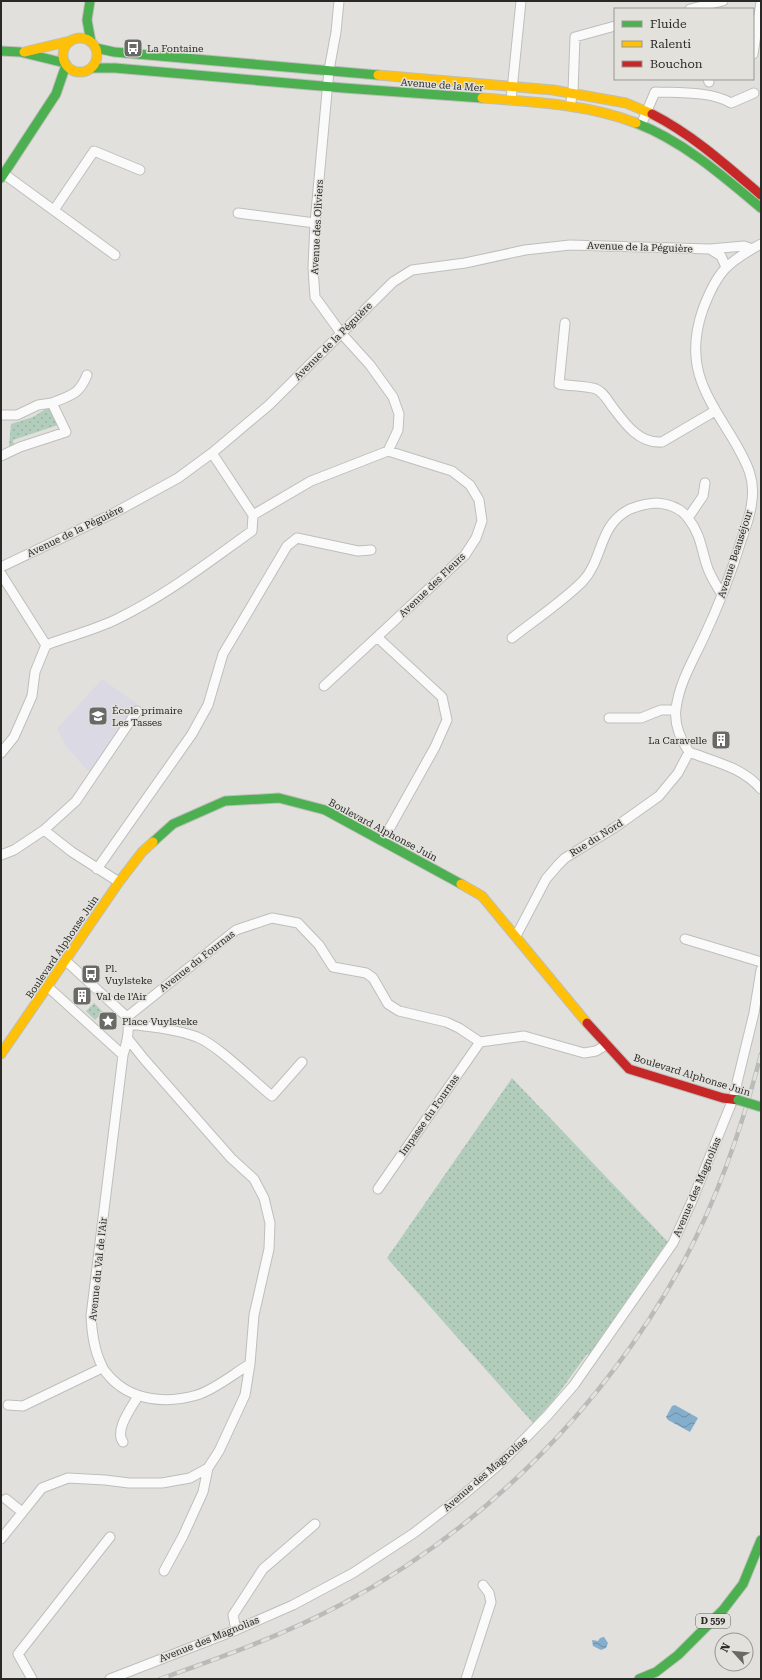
<svg xmlns="http://www.w3.org/2000/svg" width="762" height="1680" font-family="'Roboto Serif',serif">
  <style>
    .education { fill: #dbd9e4 }
    .grass { fill: url(#grass-dots) }
    .water { fill: url(#water-waves) }
    .lines { fill: none; stroke-linecap: round; stroke-linejoin: round }
    .street-casing { stroke: #bebebb; stroke-width: 11 }
    .fast-casing { stroke: #bebebb; stroke-width: 11 }
    .slow-casing { stroke: #bebebb; stroke-width: 11 }
    .jam-casing { stroke: #bebebb; stroke-width: 11 }
    .street { stroke: #fafafa; stroke-width: 9 }
    .fast { stroke: #4caf50; stroke-width: 9 }
    .slow { stroke: #ffc107; stroke-width: 9 }
    .jam { stroke: #c62828; stroke-width: 9 }
    .rail-casing { stroke: #babab8; stroke-width: 4.5 }
    .rail { stroke: #e2e1dc; stroke-width: 3; stroke-dasharray: 9; stroke-linecap: butt }
    .fast-bridge-casing { stroke: #bebebb; stroke-width: 11; stroke-linecap: butt }
    .fast-bridge { stroke: #4caf50; stroke-width: 9 }
    .labels { text-anchor: middle; dominant-baseline: central; stroke-width: 3; stroke-linejoin: round; paint-order: stroke }
    .shield { fill: #e2e1dc; stroke: #60605d; stroke-width: 1 }
    .shield-label { font-size: 9px; font-weight: bold; fill: #292926 }
    .poi-label { font-size: 10px; fill: #292926; stroke: #e2e1dc; text-anchor: start }
    .street-label { font-size: 10px; fill: #292926; stroke: #e2e1dc }
  </style>
  <defs>
    <pattern id="grass-dots" width="8" height="8" patternUnits="userSpaceOnUse"><rect width="8" height="8" fill="#b2cdbb"/><path d="M2 2h.1M6 6h.1" fill="none" stroke="#99b0a1" stroke-width="1.8" stroke-linecap="round"/></pattern>
    <pattern id="water-waves" width="16" height="10" patternUnits="userSpaceOnUse"><rect width="16" height="10" fill="#85aecc"/><path d="M0 5q4-4 8 0t8 0" fill="none" stroke="#6d8ea5"/></pattern>
  </defs>
  <rect width="100%" height="100%" fill="#e1e0dd"/>
  <path class="education" d="M 102,679 L 137,704 L 90,773 L 65,745 L 57,729 Z"/>
  <path class="grass" d="M 49,407 L 58,425 L 13,440 L 14,446 L 9,446 L 11,424 L 33,417 Z
    M 94,1003 L 103,1012 L 95,1020 L 86,1011 Z
    M 512,1078 L 668,1242 L 660,1258 L 590,1356 L 587,1354 L 553,1401 L 533,1423 L 387,1258 Z"/>
  <path class="water" d="M 675,1405 L 698,1418 L 690,1432 L 668,1420 L 666,1417 L 672,1406 Z
    M 604,1637 L 608,1643 L 606,1648 L 601,1650 L 593,1646 L 592,1640 L 598,1641 L 600,1638 Z"/>
  <g class="lines">
    <defs>
      <path id="street" d="M 339,1 L 336,32 L 329,70 L 315,223 L 313,268 L 315,297 L 341,333 L 370,365 L 393,397 L 399,414 L 398,430 L 388,451
        M 690,9 L 723,1
        M 753,54 L 761,2
        M 708,79 L 709,82
        M 511,100 L 521,1
        M 570,106 L 573,92 L 575,37 L 615,26
        M 641,125 L 655,92 C 678,93 711,91 731,103 L 754,93
        M 4,174 L 115,255
        M 54,210 L 94,151 L 140,170
        M 238,213 L 315,223
        M 761,244 C 726,263 717,272 703,309 C 682,369 709,398 737,446 C 747,464 755,479 752,500 C 751,514 746,527 741,541 C 731,574 718,607 703,639 C 692,662 679,684 676,709 C 674,724 681,740 689,752 C 715,762 742,767 761,789
        M 710,249 L 721,256 L 726,267
        M 565,323 L 559,384 C 569,386 588,386 596,389 C 603,392 607,399 611,405 C 624,422 638,444 662,442 L 715,411
        M 52,403 C 71,395 79,395 87,375
        M 1,415 L 17,415 L 38,405 L 52,403 L 66,432 L 20,447 L 1,456
        M 212,453 L 253,515
        M 688,518 L 703,496 L 705,483
        M 1,567 L 114,513 L 178,478 L 212,453 L 269,405 L 393,282 L 412,270 L 465,263 L 525,250 L 570,245 L 710,249 L 744,246 L 752,249
        M 1,574 L 46,645
        M 512,638 C 536,619 562,602 583,581 C 604,558 598,525 630,509 C 638,506 648,503 657,503 C 668,504 681,508 688,518 C 701,535 701,548 707,566 C 710,576 717,586 722,595
        M 324,686 L 377,637
        M 609,718 L 641,718 L 661,710 L 675,710
        M 1,753 L 14,737 L 32,696 L 35,672 L 46,645 C 69,636 95,630 117,619 C 168,594 207,563 252,531 L 253,515 L 311,481 L 388,451 L 452,471 L 470,485 L 479,500 L 482,521 L 476,538 L 465,555 L 377,637 L 442,697 L 447,720 L 435,747 L 383,840
        M 44,830 L 76,801 L 137,711
        M 1,855 L 14,850 L 44,830 L 72,852 L 119,882
        M 97,869 L 192,734 L 208,705 L 223,654 L 287,546 L 297,538 L 358,551 L 371,550
        M 516,936 L 546,879 L 558,865 L 565,858 L 614,828 L 659,796 L 678,773 L 689,752
        M 685,939 L 761,962
        M 66,961 L 127,1017
        M 48,987 L 123,1055
        M 127,1017 C 130,1031 127,1042 123,1055 L 91,1316 C 92,1334 94,1350 102,1366 C 103,1370 107,1373 109,1376 C 131,1401 166,1404 197,1395 C 216,1389 233,1374 250,1364 L 254,1315 L 269,1249 L 270,1223 L 264,1198 L 254,1179 L 231,1158 L 144,1059 L 128,1039
        M 127,1017 L 236,930 L 272,918 L 298,923 L 319,945 L 333,967 L 366,973 L 373,978 L 388,1004 L 399,1011 L 446,1022 L 459,1028 L 480,1042 L 524,1036 L 584,1053 L 596,1051 L 606,1045
        M 128,1024 C 152,1027 175,1029 197,1037 C 219,1046 252,1080 272,1096 L 302,1062
        M 378,1189 L 480,1042
        M 8,1405 L 23,1406 L 102,1368
        M 123,1442 C 114,1430 132,1407 138,1396
        M 6,1499 L 22,1512
        M 1,1539 L 42,1488 L 68,1478 L 105,1480 L 129,1483 L 162,1483 L 190,1478 L 208,1468 L 219,1451 L 245,1395 L 250,1364
        M 164,1571 L 183,1536 L 203,1492 L 208,1468
        M 236,1630 L 233,1615 L 263,1569 L 315,1524
        M 32,1679 L 18,1654 L 110,1537
        M 110,1679 L 236,1630 L 293,1605 L 353,1573 L 414,1533 L 462,1496 L 503,1461 L 547,1416 L 574,1385 L 673,1243 L 692,1201 L 733,1099 L 754,1013 L 761,970
        M 466,1679 L 491,1602 L 489,1593 L 483,1585"/>
      <path id="fast" d="M 90,1 L 87,20 L 91,42
        M 96,48 L 114,52 L 378,75
        M 1,51 L 20,52 L 65,63
        M 93,68 L 115,68 L 344,88 L 482,98
        M 636,123 C 683,141 723,176 761,208
        M 1,178 L 56,94 L 66,65
        M 153,842 L 173,824 L 225,801 L 279,798 L 325,810 L 461,884
        M 639,1679 L 656,1672 L 678,1655 L 723,1610 L 743,1584 L 761,1540"/>
      <path id="slow" d="M63 55a17 17 0 1 1 34 0a17 17 0 1 1-34 0Z
        M 24,52 L 70,41
        M 378,75 L 553,90 L 626,103 L 652,114
        M 482,98 C 534,102 587,104 636,123
        M 461,884 L 482,896 L 587,1023
        M 1,1054 L 119,882 L 142,852 L 153,842"/>
      <path id="jam" d="M 652,114 C 693,135 726,165 761,195
        M 587,1023 L 629,1069 L 723,1098 L 738,1100"/>
    </defs>
    <use href="#street" class="street-casing"/>
    <use href="#fast" class="fast-casing"/>
    <use href="#slow" class="slow-casing"/>
    <use href="#jam" class="jam-casing"/>
    <use href="#street" class="street"/>
    <use href="#fast" class="fast"/>
    <use href="#slow" class="slow"/>
    <use href="#jam" class="jam"/>
    <defs>
      <path id="rail" d="M 160,1679 C 222,1657 284,1635 342,1604 C 487,1527 607,1403 685,1259 C 719,1195 743,1124 761,1054"/>
    </defs>
    <use href="#rail" class="rail-casing"/>
    <use href="#rail" class="rail"/>
    <defs>
      <path id="fast-bridge" d="M 738,1100 L 761,1107"/>
    </defs>
    <use href="#fast-bridge" class="fast-bridge-casing"/>
    <use href="#fast-bridge" class="fast-bridge"/>
  </g>
  <defs>
    <symbol id="bus-square" viewBox="-11 -11 22 22"><rect x="-9" y="-9" width="18" height="18" rx="4" fill="#696966" stroke="#e2e1dc"/><path d="M-5-6H5V4H4V6H2V4H-2V6H-4V4H-5ZM-3.5-4V0h7V-4ZM-3.5 1.2v1.5H-2V1.2ZM2 1.2v1.5H3.5V1.2Z" fill="#fff"/></symbol>
    <symbol id="school-square" viewBox="-11 -11 22 22"><rect x="-9" y="-9" width="18" height="18" rx="4" fill="#696966" stroke="#e2e1dc"/><path d="M0-5L7-2L0 1L-7-2ZM-4 1L0 2.5L4 1V4Q0 6-4 4Z" fill="#fff"/></symbol>
    <symbol id="building-square" viewBox="-11 -11 22 22"><rect x="-9" y="-9" width="18" height="18" rx="4" fill="#696966" stroke="#e2e1dc"/><path d="M-4-6H4V6H1V3H-1V6H-4ZM-2.5-4.3h1.7v1.8h-1.7ZM.8-4.3h1.7v1.8H.8ZM-2.5-1h1.7V.8h-1.7ZM.8-1h1.7V.8H.8Z" fill="#fff"/></symbol>
    <symbol id="sight-square" viewBox="-11 -11 22 22"><rect x="-9" y="-9" width="18" height="18" rx="4" fill="#696966" stroke="#e2e1dc"/><path d="M0-6L1.8-2.2L6-1.7L2.9 1.2L3.7 5.4L0 3.3L-3.7 5.4L-2.9 1.2L-6-1.7L-1.8-2.2Z" fill="#fff"/></symbol>
  </defs>
  <g fill-rule="evenodd">
    <use href="#bus-square" x="122" y="37" width="22" height="22"/>
    <use href="#school-square" x="87" y="705" width="22" height="22"/>
    <use href="#building-square" x="710" y="729" width="22" height="22"/>
    <use href="#bus-square" x="80" y="963" width="22" height="22"/>
    <use href="#building-square" x="71" y="985" width="22" height="22"/>
    <use href="#sight-square" x="97" y="1010" width="22" height="22"/>
  </g>
  <g class="labels">
    <rect class="shield" x="696" y="1614" width="34" height="14" rx="3"/>
    <g class="shield-label">
      <text x="713" y="1621">D 559</text>
    </g>
    <g class="poi-label">
      <text x="147" y="48">La Fontaine</text>
      <text x="112" y="710">École primaire<tspan x="112" dy="12">Les Tasses</tspan></text>
      <text x="707" y="740" text-anchor="end">La Caravelle</text>
      <text x="105" y="968">Pl.<tspan x="105" dy="12">Vuylsteke</tspan></text>
      <text x="96" y="996">Val de l’Air</text>
      <text x="122" y="1021">Place Vuylsteke</text>
    </g>
    <g class="street-label">
      <text transform="translate(442 85) rotate(4)">Avenue de la Mer</text>
      <text transform="translate(317 227) rotate(-87)">Avenue des Oliviers</text>
      <text transform="translate(640 247) rotate(2)">Avenue de la Péguière</text>
      <text transform="translate(333 341) rotate(-45)">Avenue de la Péguière</text>
      <text transform="translate(75 531) rotate(-26)">Avenue de la Péguière</text>
      <text transform="translate(735 554) rotate(-72)">Avenue Beauséjour</text>
      <text transform="translate(432 585) rotate(-44)">Avenue des Fleurs</text>
      <text transform="translate(383 830) rotate(28)">Boulevard Alphonse Juin</text>
      <text transform="translate(596 838) rotate(-32)">Rue du Nord</text>
      <text transform="translate(62 947) rotate(-56)">Boulevard Alphonse Juin</text>
      <text transform="translate(197 961) rotate(-38)">Avenue du Fournas</text>
      <text transform="translate(692 1075) rotate(17)">Boulevard Alphonse Juin</text>
      <text transform="translate(429 1115) rotate(-55)">Impasse du Fournas</text>
      <text transform="translate(697 1187) rotate(-67)">Avenue des Magnolias</text>
      <text transform="translate(98 1269) rotate(-84)">Avenue du Val de l'Air</text>
      <text transform="translate(485 1474) rotate(-41)">Avenue des Magnolias</text>
      <text transform="translate(209 1639) rotate(-22)">Avenue des Magnolias</text>
    </g>
  </g>
  <rect width="762" height="1680" fill="none" stroke="#292926" stroke-width="4"/>
  <rect x="614" y="8" width="140" height="72" fill="#e2e1dc" stroke="#989793"/>
  <rect x="622" y="21" width="20" height="6" fill="#4caf50" stroke="#989793"/>
  <text x="650" y="28" font-size="12" fill="#292926">Fluide</text>
  <rect x="622" y="41" width="20" height="6" fill="#ffc107" stroke="#989793"/>
  <text x="650" y="48" font-size="12" fill="#292926">Ralenti</text>
  <rect x="622" y="61" width="20" height="6" fill="#c62828" stroke="#989793"/>
  <text x="650" y="68" font-size="12" fill="#292926">Bouchon</text>
  <g transform="translate(734 1652) rotate(297)"><circle r="19" fill="#e2e1dc" stroke="#989793"/>
  <path d="M0-3L7 15L0 10L-7 15Z" fill="#696966"/>
  <text y="-6" font-size="11" font-weight="bold" text-anchor="middle" fill="#292926">N</text>
  </g>
</svg>
